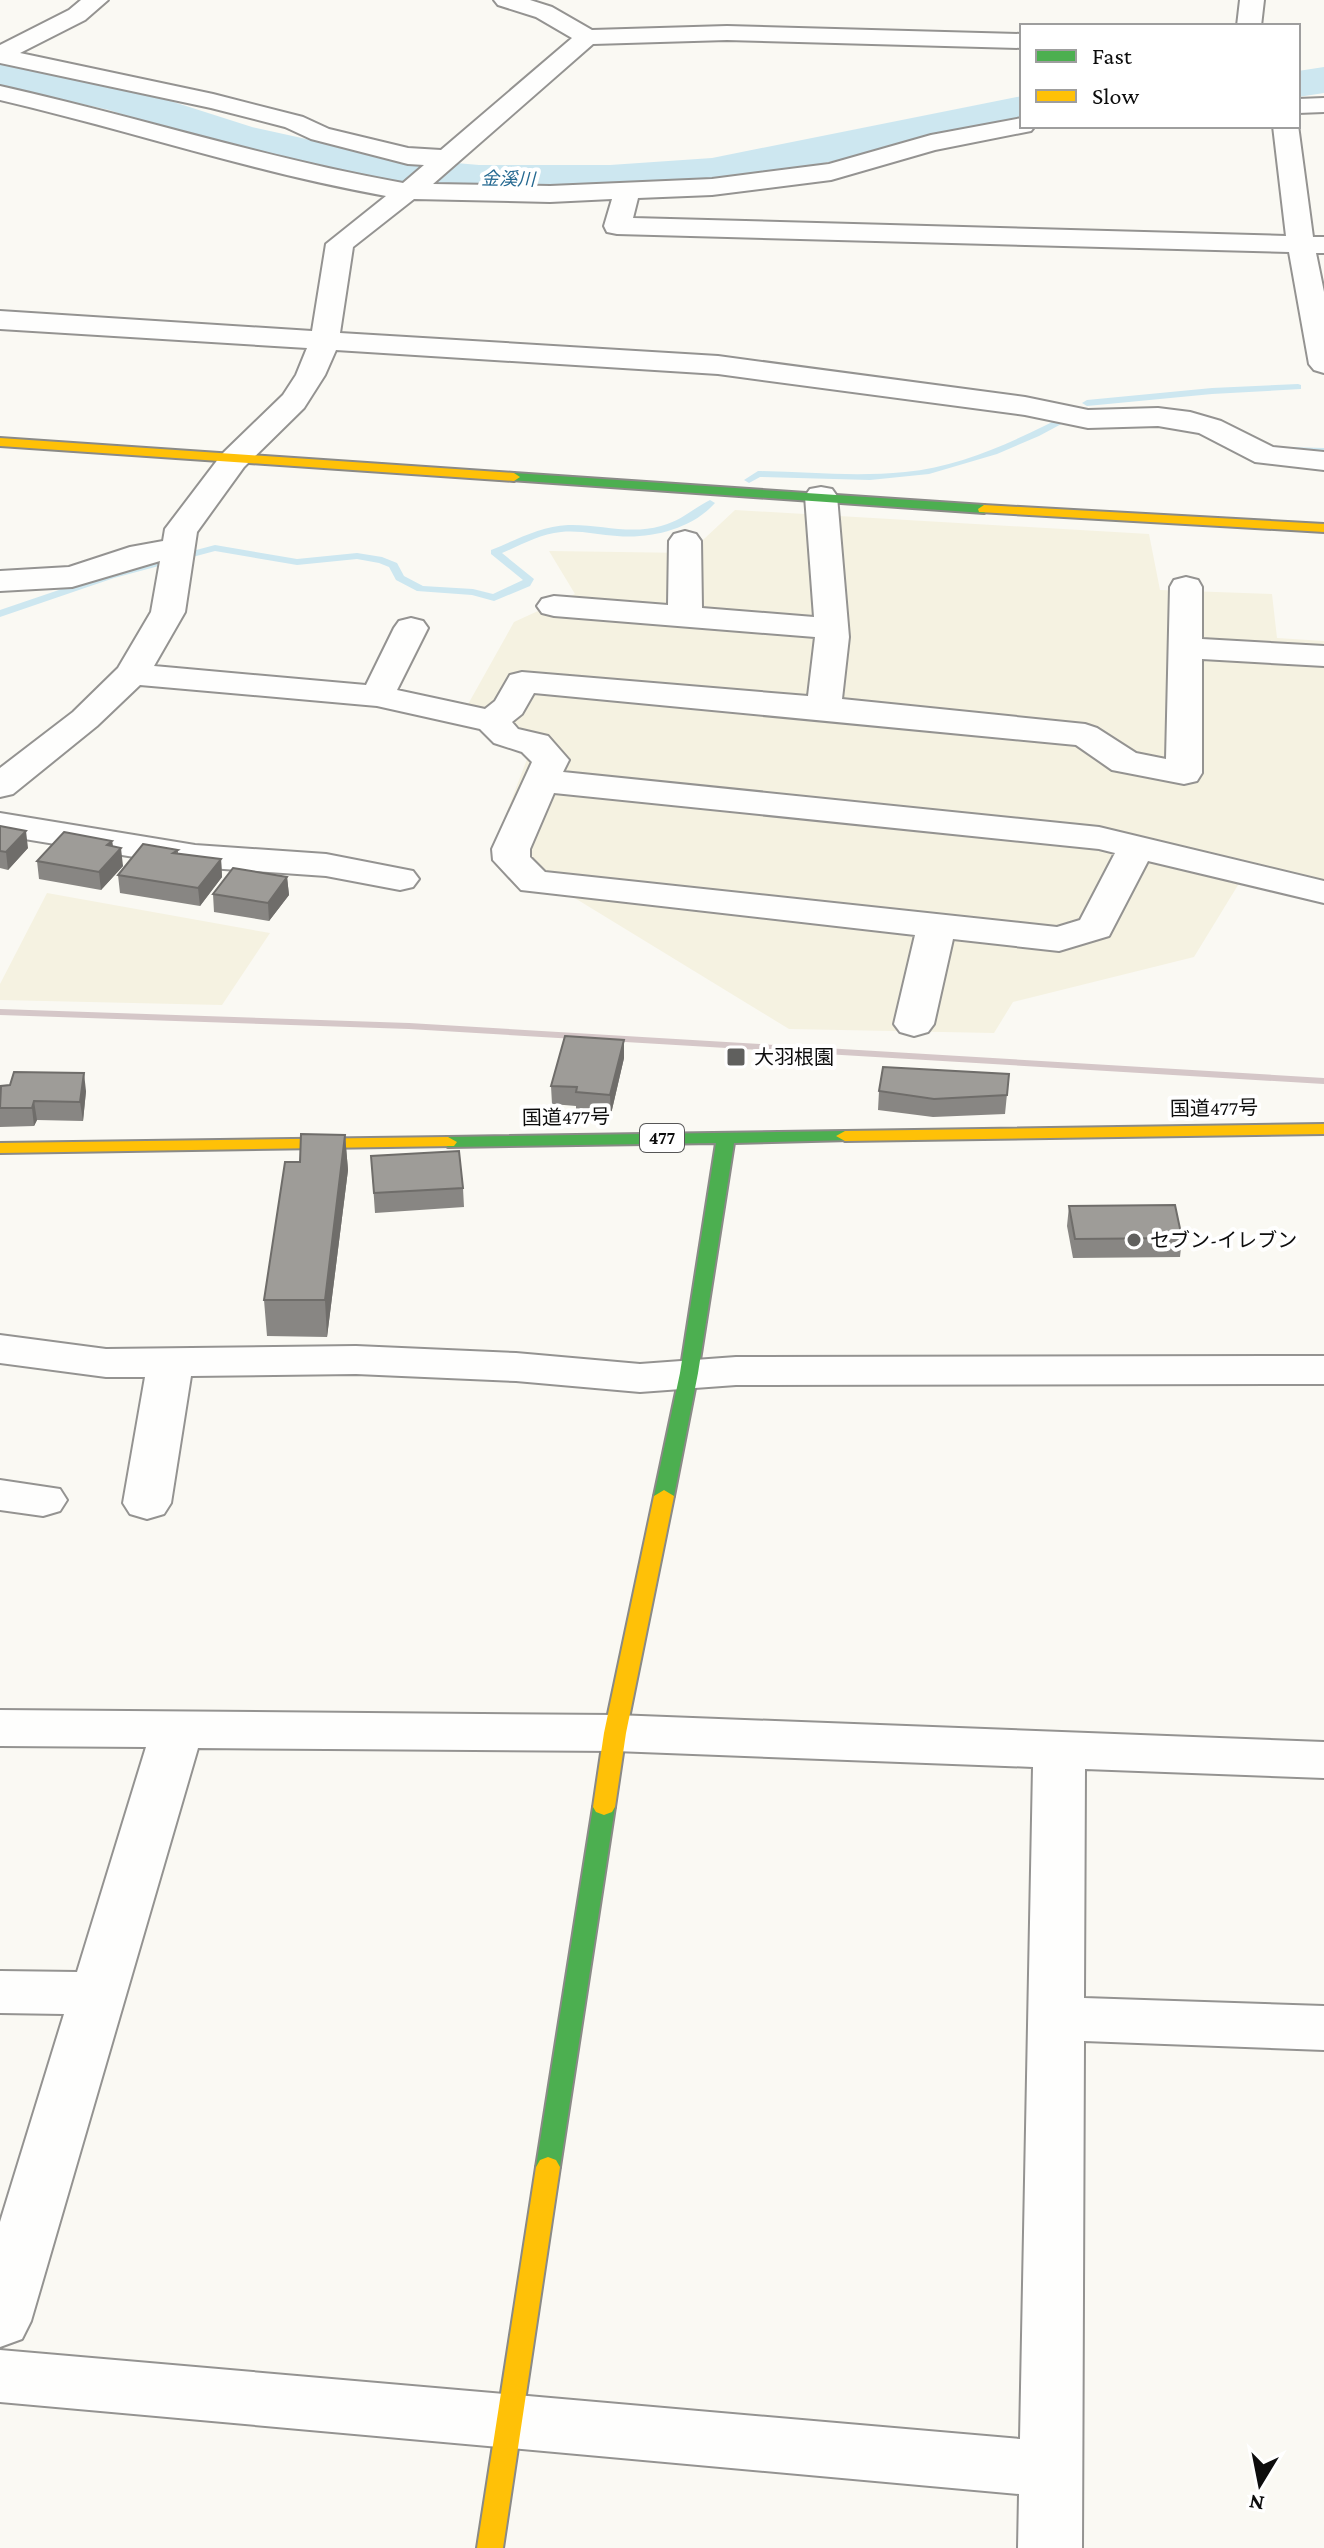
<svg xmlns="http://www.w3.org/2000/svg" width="1324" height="2548" font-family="'Crimson Pro','Noto Sans JP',serif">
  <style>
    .farmland { fill: #f5f2e1 }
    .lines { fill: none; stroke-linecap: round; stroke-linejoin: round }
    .stream { fill: #cde7f0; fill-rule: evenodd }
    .river { fill: #cde7f0; fill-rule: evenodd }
    .street-casing { stroke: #949391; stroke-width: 4 }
    .fast-casing { stroke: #8a8a87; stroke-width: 4 }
    .slow-casing { stroke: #8a8a87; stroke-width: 4 }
    .street { fill: #fefefd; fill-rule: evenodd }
    .fast { fill: #4caf50; fill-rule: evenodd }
    .slow { fill: #ffc107; fill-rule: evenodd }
    .rail { stroke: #d5c7c8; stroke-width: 6 }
    .wall { fill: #888683 }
    .shaded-wall { fill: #6f6d6a }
    .building { fill: #9e9c98; stroke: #6f6d6a; stroke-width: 2 }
    .poi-dot { fill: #60605e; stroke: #fff; stroke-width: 3 }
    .labels { text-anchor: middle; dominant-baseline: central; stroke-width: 8; stroke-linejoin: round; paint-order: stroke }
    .far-water-label { font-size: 18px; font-style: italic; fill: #256991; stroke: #fff }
    .shield { fill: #fff; stroke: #565656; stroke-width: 2 }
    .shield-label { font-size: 18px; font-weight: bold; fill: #0d0d0d }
    .poi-label { font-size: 20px; fill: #0d0d0d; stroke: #fff; text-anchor: start }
    .street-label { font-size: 20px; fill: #0d0d0d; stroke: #fff }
  </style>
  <rect width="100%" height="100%" fill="#faf9f3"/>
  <path class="farmland" d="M 735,510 L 1149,534 L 1160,590 L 1272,594 L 1277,638 L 1324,641 L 1324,893 L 1246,872 L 1194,957 L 1013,1002 L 994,1033 L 789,1029 L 493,848 L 534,741 L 462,715 L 514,622 L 575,594 L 549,551 L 689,553 Z
    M 47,893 L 270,933 L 222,1005 L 0,1000 L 0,984 Z"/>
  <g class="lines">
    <path class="stream" d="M 1298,384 L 1301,385 L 1301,389 L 1212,394 L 1087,406 L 1082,403 L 1087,400 L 1212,388 Z
      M 1072,412 L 1080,414 L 1039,436 L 997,454 L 929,474 L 870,480 L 760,477 L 749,483 L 744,480 L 758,471 C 807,472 856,477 905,472 C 965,466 1019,439 1072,412 Z
      M 1288,447 L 1324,448 L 1324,454 L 1285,452 L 1285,448 Z
      M 710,500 L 715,503 C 692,529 651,539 617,536 C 599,535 580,530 561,532 C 540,534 521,545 502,553 L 534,579 L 530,586 L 494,601 L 472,595 L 417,591 L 396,580 L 389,567 L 379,563 L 357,559 L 297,565 L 215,551 L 114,578 L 0,617 L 0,610 L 106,574 L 215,545 L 297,559 L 357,553 L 382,557 L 397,563 L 404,576 L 423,586 L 473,589 L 493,594 L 523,580 L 491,554 L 491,550 C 516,540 541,526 568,525 C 600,524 629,535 661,526 C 683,520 692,509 710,500 Z"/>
    <path class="river" d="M 0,60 L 136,90 L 252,127 L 388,157 L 479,165 L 610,165 L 712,158 L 1022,96 L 1022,122 L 712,186 L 610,193 L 479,193 L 388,185 L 224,148 L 109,110 L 0,86 Z
      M 1324,67 L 1324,93 L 1298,97 L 1298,71 Z"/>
    <defs>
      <path id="street" d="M 81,0 L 108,0 L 85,20 L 20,53 L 213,94 L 303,117 L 329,129 L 408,148 L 441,150 L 572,38 L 536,17 L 498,5 L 494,0 L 530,0 L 552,7 L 592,30 L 727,26 L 1022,34 L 1022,48 L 727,40 L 593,44 L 433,184 L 550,186 L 712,179 L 829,164 L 931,135 L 1022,118 L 1022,126 L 1035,126 L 1031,131 L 935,150 L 831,180 L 712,195 L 638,198 L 633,218 L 1286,236 L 1273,126 L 1298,125 L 1313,237 L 1324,237 L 1324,253 L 1316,253 L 1324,292 L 1324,373 L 1314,370 L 1309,364 L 1289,252 L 617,234 L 607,232 L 604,226 L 612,199 L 550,202 L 414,199 L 353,247 L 340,333 L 718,356 L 1025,397 L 1088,410 L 1158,408 L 1190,412 L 1221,421 L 1273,447 L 1324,452 L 1324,470 L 1255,462 L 1199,433 L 1158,426 L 1088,428 L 1025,415 L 718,374 L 336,350 L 325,375 L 304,408 L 244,467 L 197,532 L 185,612 L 154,666 L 366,685 L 394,628 L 399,621 L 411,618 L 423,621 L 428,628 L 397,690 L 485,709 L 495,701 L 510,675 L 522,672 L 808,696 L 815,637 L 554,616 L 542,613 L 537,606 L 542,599 L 554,596 L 668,605 L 669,541 L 674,534 L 685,531 L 696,534 L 701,541 L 702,608 L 814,617 L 805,496 L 810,489 L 821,487 L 832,489 L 837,496 L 849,637 L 842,699 L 1085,724 L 1097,728 L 1136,753 L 1166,759 L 1170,587 L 1174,580 L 1186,577 L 1198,580 L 1202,587 L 1202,639 L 1324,646 L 1324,666 L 1202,659 L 1202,773 L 1197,781 L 1184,784 L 1112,770 L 1076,745 L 534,693 L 522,714 L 512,722 L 518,729 L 548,736 L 569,760 L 563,772 L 1099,827 L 1324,881 L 1324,903 L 1148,861 L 1109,936 L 1059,951 L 953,939 L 934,1024 L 928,1032 L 914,1036 L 900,1032 L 894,1024 L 915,935 L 521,890 L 493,860 L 492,849 L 532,762 L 522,752 L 494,743 L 480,729 L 377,706 L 140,685 L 97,726 L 13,794 L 0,797 L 0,768 L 73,712 L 118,668 L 151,612 L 160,561 L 72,587 L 0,591 L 0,571 L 69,567 L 130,547 L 163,541 L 165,529 L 222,454 L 283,395 L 296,375 L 307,348 L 0,329 L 0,311 L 312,331 L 326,244 L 386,196 C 256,173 129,130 0,100 L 0,86 C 135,116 267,159 403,183 L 424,165 L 408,164 L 311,139 L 285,127 L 211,108 L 0,63 L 0,45 L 69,10 ZM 554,793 L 1099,849 L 1115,853 L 1080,920 L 1057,927 L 545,872 L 530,857 L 530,849 Z
        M 1240,0 L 1264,0 L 1261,26 L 1237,26 Z
        M 1324,98 L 1324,112 L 1298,113 L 1298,99 Z
        M 0,813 L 195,845 L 326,854 L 413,871 L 419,879 L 413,887 L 400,890 L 326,876 L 195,867 L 0,835 Z
        M 0,1335 L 106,1349 L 356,1346 L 516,1353 L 640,1364 L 736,1357 L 1324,1356 L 1324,1384 L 736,1385 L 640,1392 L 516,1381 L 356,1374 L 191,1376 L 171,1503 L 164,1514 L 147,1519 L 130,1514 L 123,1503 L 145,1377 L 106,1377 L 0,1363 Z
        M 0,1480 L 60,1489 L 67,1500 L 60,1511 L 43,1516 L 0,1510 Z
        M 0,1710 L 615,1715 L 1324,1742 L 1324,1778 L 1085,1769 L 1084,1998 L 1324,2006 L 1324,2050 L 1084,2041 L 1082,2548 L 1018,2548 L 1019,2494 L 0,2402 L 0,2350 L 1020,2439 L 1033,1767 L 615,1751 L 198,1748 L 31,2321 L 22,2339 L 0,2347 L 0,2222 L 64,2014 L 0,2013 L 0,1971 L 77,1972 L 146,1747 L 0,1746 Z"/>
      <path id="fast" d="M 514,473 L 984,505 L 990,509 L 984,513 L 510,480 L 508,477 Z
        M 845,1131 L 854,1136 L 851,1140 L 734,1143 L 698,1373 L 674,1496 L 664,1502 L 657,1500 L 654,1496 L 680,1373 L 716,1143 L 448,1147 L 439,1142 L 448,1137 Z
        M 604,1799 L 612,1802 L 615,1807 L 560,2167 L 556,2174 L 548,2177 L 540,2174 L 536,2167 L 593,1807 L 596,1802 Z"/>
      <path id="slow" d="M 0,438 L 514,473 L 520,477 L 514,481 L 0,446 Z
        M 984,505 L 1324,524 L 1324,532 L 979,512 L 978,509 Z
        M 1324,1124 L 1324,1134 L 845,1141 L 836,1136 L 845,1131 Z
        M 448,1137 L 457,1142 L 454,1146 L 0,1153 L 0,1143 Z
        M 664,1490 L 674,1496 L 626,1733 L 615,1807 L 612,1812 L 604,1815 L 596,1812 L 593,1807 L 604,1733 L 654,1496 Z
        M 548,2157 L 556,2160 L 560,2167 L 503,2548 L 477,2548 L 536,2167 L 540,2160 Z"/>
    </defs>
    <use href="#street" class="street-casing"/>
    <use href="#fast" class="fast-casing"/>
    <use href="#slow" class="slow-casing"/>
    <use href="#street" class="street"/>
    <use href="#fast" class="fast"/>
    <use href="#slow" class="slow"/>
    <path class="rail" d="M 0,1012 L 409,1026 L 1324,1081"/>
  </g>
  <path class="wall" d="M 0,826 L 28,848 L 8,870 L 0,868 Z
    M 112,841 L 113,846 L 123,866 L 101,890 L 39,879 L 37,861 Z
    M 178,850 L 178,854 L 221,859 L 222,877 L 200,906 L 120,893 L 118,875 Z
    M 287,877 L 289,895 L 269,921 L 214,912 L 213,894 Z
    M 624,1058 L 611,1114 L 576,1111 L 576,1106 L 552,1104 L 551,1086 Z
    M 1009,1074 L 1005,1114 L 933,1117 L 878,1110 L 879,1091 Z
    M 10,1085 L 86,1091 L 83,1121 L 37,1120 L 34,1126 L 0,1127 L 0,1092 Z
    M 345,1135 L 348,1170 L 327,1337 L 267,1336 L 264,1300 L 300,1162 Z
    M 371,1156 L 463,1188 L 464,1207 L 375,1213 Z
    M 1069,1206 L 1182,1238 L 1180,1257 L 1073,1258 L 1067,1226 Z"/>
  <path class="shaded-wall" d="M 26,831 L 28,848 L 8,870 L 6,852 Z
    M 112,841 L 114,856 L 121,848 L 123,866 L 101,890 L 99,872 L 107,845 Z
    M 221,859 L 222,877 L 200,906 L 198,888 Z
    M 287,877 L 289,895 L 269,921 L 268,903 Z
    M 624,1040 L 624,1058 L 611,1114 L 610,1095 Z
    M 84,1073 L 86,1091 L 83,1121 L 80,1102 Z
    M 34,1101 L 37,1120 L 34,1126 L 32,1108 Z
    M 345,1135 L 348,1170 L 327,1337 L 325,1300 Z"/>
  <path class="building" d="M 0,826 L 26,831 L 6,852 L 0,851 Z
    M 64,832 L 112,841 L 107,845 L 121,848 L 99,872 L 37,861 Z
    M 143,844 L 178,850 L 173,853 L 221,859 L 198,888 L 118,875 Z
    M 233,868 L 287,877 L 268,903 L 213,894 Z
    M 565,1036 L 624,1040 L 610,1095 L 576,1092 L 577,1087 L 551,1086 Z
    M 883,1067 L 1009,1074 L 1007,1095 L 934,1099 L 879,1091 Z
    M 14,1072 L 84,1073 L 80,1102 L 34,1101 L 32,1108 L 0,1108 L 1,1086 L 10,1085 Z
    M 301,1134 L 345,1135 L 325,1300 L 264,1300 L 285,1162 L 300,1162 Z
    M 459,1151 L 463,1188 L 374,1193 L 371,1156 Z
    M 1175,1205 L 1182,1238 L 1075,1239 L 1069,1206 Z"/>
  <g class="poi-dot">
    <rect x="726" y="1047" width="20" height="20" rx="4"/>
    <circle cx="1134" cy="1240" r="8"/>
  </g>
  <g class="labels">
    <g class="far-water-label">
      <text transform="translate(508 179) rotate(1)">金溪川</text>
    </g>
    <rect class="shield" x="640" y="1124" width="44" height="28" rx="6"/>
    <g class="shield-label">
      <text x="662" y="1138">477</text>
    </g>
    <g class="poi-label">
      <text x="754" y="1057">大羽根園</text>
      <text x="1150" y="1240">セブン-イレブン</text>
    </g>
    <g class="street-label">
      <text transform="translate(1214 1108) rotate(-1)">国道477号</text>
      <text transform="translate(566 1117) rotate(-1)">国道477号</text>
    </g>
  </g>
  <rect x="1020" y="24" width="280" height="104" fill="#ffffff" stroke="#9e9e9e" stroke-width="2"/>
  <rect x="1036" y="50" width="40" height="12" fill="#4caf50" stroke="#9e9e9e" stroke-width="2"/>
  <text x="1092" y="64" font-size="24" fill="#0d0d0d">Fast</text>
  <rect x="1036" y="90" width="40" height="12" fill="#ffc107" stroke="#9e9e9e" stroke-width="2"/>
  <text x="1092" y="104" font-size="24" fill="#0d0d0d">Slow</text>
  <g transform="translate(1260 2484) rotate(190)" stroke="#ffffff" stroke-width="6" paint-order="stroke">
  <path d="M0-6L14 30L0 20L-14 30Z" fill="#0d0d0d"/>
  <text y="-12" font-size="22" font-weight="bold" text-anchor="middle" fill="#0d0d0d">N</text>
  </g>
</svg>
